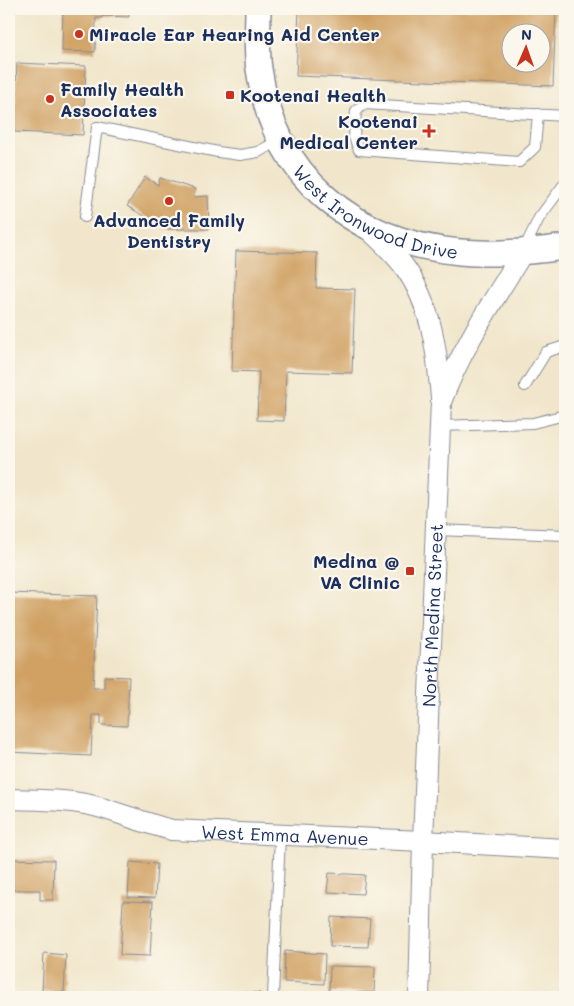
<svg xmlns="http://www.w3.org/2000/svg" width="574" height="1006" font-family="Mali,sans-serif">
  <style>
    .building { fill: #d0a163; fill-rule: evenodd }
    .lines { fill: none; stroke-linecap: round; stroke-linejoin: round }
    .service-casing { stroke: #868a94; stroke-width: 12 }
    .minor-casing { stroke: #868a94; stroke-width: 22 }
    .tertiary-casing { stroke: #868a94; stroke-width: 28 }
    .service { stroke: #fff; stroke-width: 10 }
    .minor { stroke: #fff; stroke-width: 20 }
    .tertiary { stroke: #fff; stroke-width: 25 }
    .poi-dot { fill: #c8321e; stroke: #fbf7ec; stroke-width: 2 }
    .labels { text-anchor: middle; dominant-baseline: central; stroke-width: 4.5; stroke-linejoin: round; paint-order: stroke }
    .poi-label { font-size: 18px; font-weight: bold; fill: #1b2f5e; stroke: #fbf7ec; text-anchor: start }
    .street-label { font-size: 18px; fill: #1b2f5e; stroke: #fbf7ec }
  </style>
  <rect width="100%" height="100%" fill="#fbf7ec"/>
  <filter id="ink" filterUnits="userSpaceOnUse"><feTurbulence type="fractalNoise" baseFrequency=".02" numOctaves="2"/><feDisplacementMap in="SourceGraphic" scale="10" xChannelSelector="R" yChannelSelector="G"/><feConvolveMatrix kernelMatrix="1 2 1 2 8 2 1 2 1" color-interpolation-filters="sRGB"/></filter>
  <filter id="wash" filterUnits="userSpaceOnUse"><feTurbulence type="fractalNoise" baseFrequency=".0096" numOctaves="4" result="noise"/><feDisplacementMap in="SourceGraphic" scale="20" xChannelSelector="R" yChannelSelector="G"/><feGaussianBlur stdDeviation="1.12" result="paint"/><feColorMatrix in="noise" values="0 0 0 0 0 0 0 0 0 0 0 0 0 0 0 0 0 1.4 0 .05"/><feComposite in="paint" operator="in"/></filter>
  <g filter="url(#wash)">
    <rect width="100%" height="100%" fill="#f1e6cb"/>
    <g id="blocks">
      <path class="building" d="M 63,9 L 129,9 L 129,17 L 102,16 L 102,18 L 96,18 L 95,52 L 62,51 Z
        M 299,9 L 556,9 L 553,86 L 296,76 ZM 512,32 L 542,32 L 542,62 L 512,62 Z
        M 17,63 L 86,66 L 83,135 L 14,132 Z
        M 145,177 L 158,185 L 160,178 L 195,189 L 193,197 L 208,196 L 209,229 L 166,229 L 127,206 Z
        M 236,251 L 317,253 L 316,288 L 355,289 L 352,373 L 286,371 L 284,421 L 257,420 L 259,372 L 232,371 Z
        M 9,593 L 97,596 L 93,688 L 104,688 L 104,676 L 129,677 L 127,726 L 101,725 L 101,715 L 93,715 L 91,756 L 9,752 Z
        M 9,859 L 54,860 L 53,900 L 40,900 L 40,890 L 9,890 Z
        M 130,862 L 157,864 L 155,898 L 128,897 Z
        M 329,873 L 365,875 L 363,894 L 327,892 Z
        M 123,901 L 153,902 L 150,956 L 120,955 Z
        M 331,917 L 370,919 L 368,947 L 330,946 Z
        M 285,951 L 325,954 L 324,984 L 284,982 Z
        M 44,953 L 66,955 L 64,992 L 42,991 Z
        M 330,966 L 375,967 L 374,993 L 329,992 Z
        M 239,992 L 260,993 L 260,997 L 238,997 Z"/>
    </g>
  </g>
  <g filter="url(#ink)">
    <use href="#blocks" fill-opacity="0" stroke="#868a94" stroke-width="1"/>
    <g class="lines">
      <defs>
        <path id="service" d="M 538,114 L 535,147 L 519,162 L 359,150 L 354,137 L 356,111 L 364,104 L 565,116
          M 85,217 L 97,127 L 218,152 L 240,155 L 258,152 L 280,140
          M 524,249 L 539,218 L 565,183
          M 525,386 L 546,352 L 565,346
          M 440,426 L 533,423 L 565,415
          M 435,530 L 565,535
          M 273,997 L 280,835"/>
        <g id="minor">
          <path d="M 368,229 C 380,240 393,252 403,265 C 432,304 437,351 441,398"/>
          <path id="s1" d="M 9,799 C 38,800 70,799 98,807 C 123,814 147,824 172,830 L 423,841 L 565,849"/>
          <path id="s2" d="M 419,997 L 423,841 L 441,402 C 461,349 493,301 523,252"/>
        </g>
        <g id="tertiary">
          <path id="s3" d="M 258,9 C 258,29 256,49 259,69 C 274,177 353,242 460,252 C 495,255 530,252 565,247"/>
        </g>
      </defs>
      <use href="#service" class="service-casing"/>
      <use href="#minor" class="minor-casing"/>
      <use href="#tertiary" class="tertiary-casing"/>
      <use href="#service" class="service"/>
      <use href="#minor" class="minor"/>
      <use href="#tertiary" class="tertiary"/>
    </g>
  </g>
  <g class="poi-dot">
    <circle cx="79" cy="34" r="5"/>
    <rect x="225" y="90" width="10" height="10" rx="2.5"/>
    <circle cx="50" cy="99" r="5"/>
    <path d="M426.5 123.5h5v5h5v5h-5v5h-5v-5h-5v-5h5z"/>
    <circle cx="169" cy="201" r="5"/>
    <rect x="405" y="566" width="10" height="10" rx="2.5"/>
  </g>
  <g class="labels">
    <g class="poi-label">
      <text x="89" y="34">Miracle Ear Hearing Aid Center</text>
      <text x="60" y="89">Family Health<tspan x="60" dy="21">Associates</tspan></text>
      <text x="240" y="95">Kootenai Health</text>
      <text x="418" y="121" text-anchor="end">Kootenai<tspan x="418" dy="21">Medical Center</tspan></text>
      <text x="169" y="220" text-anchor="middle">Advanced Family<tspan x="169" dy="21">Dentistry</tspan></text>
      <text x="400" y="561" text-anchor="end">Medina @<tspan x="400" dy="21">VA Clinic</tspan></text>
    </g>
    <g class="street-label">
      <text stroke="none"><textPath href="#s3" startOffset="260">West Ironwood Drive</textPath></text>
      <text stroke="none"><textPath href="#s2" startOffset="382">North Medina Street</textPath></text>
      <text stroke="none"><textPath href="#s1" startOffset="280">West Emma Avenue</textPath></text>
    </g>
  </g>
  <rect width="574" height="1006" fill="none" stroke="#fbf7ec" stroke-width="30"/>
  <g transform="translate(526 48) rotate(2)"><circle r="24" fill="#fbf7ec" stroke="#a1a7b3"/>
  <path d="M0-4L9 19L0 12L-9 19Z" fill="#c8321e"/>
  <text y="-8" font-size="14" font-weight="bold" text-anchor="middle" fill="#1b2f5e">N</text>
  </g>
</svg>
